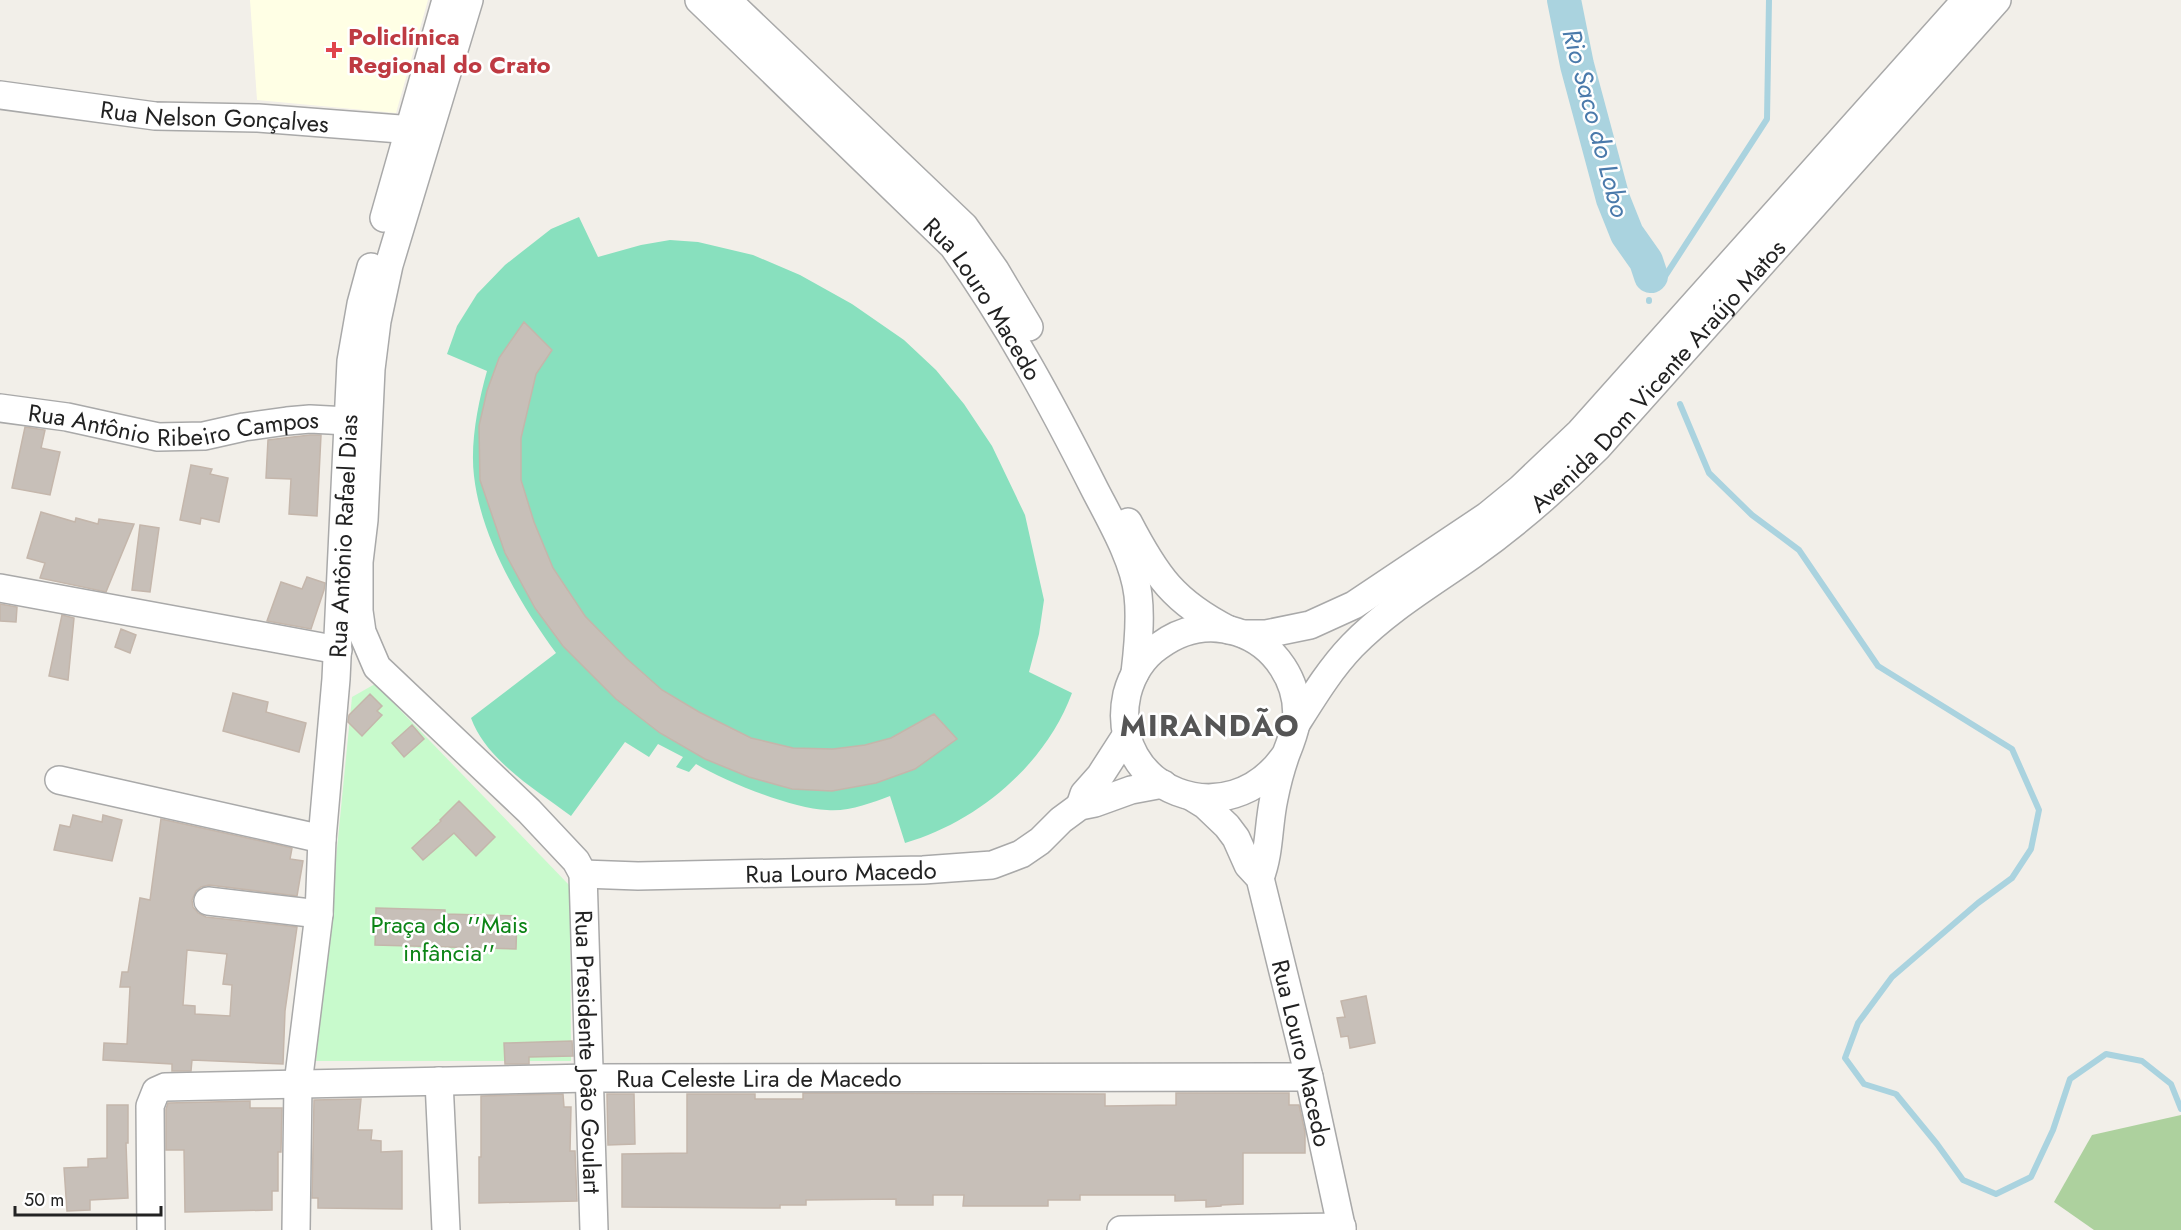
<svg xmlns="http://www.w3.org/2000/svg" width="2181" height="1230" font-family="Jost,sans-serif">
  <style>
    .education { fill: #ffffe5 }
    .forest { fill: #add19e }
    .park { fill: #c8facc }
    .pitch { fill: #88e0be }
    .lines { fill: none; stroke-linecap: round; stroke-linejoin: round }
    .stream { stroke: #aad3df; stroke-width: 6 }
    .river { stroke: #aad3df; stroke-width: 34 }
    .building { fill: #c7bfb8; stroke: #c4b6ab; stroke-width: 1.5; fill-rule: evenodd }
    .minor-casing { stroke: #a9a9a9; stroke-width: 30 }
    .minor { stroke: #fff; stroke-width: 27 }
    .health-dot { fill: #e0444e; stroke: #fff; stroke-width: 2 }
    .labels { text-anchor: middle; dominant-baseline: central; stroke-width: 5; stroke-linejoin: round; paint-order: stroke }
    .health-label { font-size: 24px; font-weight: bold; fill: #be3a42; stroke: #fff; text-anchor: start }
    .street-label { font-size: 24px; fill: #222; stroke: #fff }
    .park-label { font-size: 24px; fill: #0c8416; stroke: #fff }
    .water-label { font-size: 26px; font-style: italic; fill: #4a7aab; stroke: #fff }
    .district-label { font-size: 30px; font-weight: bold; letter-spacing: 1.5px; fill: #555; stroke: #fff }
  </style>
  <rect width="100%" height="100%" fill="#f2efe9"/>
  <path class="education" d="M 250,0 L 428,0 L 396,113 L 257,100 Z"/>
  <path class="forest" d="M 2181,1115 L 2181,1230 L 2094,1230 L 2054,1202 L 2092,1135 Z"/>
  <path class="park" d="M 375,684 L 570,886 L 571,1061 L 316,1061 L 352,697 Z"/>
  <path class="pitch" d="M 579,217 L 598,257 L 641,245 L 670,240 L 698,242 L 753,255 L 800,275 L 852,304 L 904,340 L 936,370 L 964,404 L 992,446 L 1025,515 L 1044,600 L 1039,634 L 1029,672 L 1072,693 C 1046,764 978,822 905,843 L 890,796 C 871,803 848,812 827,810 C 792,809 727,782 696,764 L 689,772 L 676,767 L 683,757 L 658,744 L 649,757 L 625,742 L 571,816 C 535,789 487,761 471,718 L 556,653 C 520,604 481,538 474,476 C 470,443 478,403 487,371 L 447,354 L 457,326 L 477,294 L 505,265 L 551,229 Z"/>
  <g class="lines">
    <path class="stream" d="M 1660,284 L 1767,119 L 1769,0
      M 1649,301 L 1649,300
      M 1680,404 L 1709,473 L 1752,515 L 1799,550 L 1878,666 L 2012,749 L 2039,810 L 2031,849 L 2012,878 L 1978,903 L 1892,977 L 1858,1023 L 1845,1058 L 1864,1084 L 1896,1094 L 1937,1144 L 1963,1180 L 1996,1194 L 2031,1177 L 2053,1130 L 2070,1079 L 2106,1054 L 2142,1061 L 2171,1084 L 2181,1109"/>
    <path class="river" d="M 1564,0 L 1577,65 L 1613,199 L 1627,234 L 1646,261 L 1651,276"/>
  </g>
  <path class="building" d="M 524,322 L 552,350 L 536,374 L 521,438 L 521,480 L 534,522 L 553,568 L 585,616 L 626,658 L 662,690 L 699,712 L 751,738 L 793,748 L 833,749 L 865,745 L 891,738 L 934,714 L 957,739 L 915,769 L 876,783 L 832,791 L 792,789 L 749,777 L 705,759 L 660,733 L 616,699 L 563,646 L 535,608 L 505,553 L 480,480 L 479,426 L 487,391 L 499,358 Z
    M 25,427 L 45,430 L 41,448 L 60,452 L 50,495 L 12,488 Z
    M 310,435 L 321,435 L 317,516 L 289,514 L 291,479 L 266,478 L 268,440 Z
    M 191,465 L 212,469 L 210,474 L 228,478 L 219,522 L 201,518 L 200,524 L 180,520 Z
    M 41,512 L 75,522 L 76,518 L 98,524 L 99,519 L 134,524 L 106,592 L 40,578 L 45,563 L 27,558 Z
    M 140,525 L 159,528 L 150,592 L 132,590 Z
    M 307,577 L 325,583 L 324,590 L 311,629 L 267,621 L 281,582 L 302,589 Z
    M 0,604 L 17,607 L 16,622 L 0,621 Z
    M 62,615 L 74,618 L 68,680 L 49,676 Z
    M 121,629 L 136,635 L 130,653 L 115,647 Z
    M 233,693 L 268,702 L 266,712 L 306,723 L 299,752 L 223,731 Z
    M 370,694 L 382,706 L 377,711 L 382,715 L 362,736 L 348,722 L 349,715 Z
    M 412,725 L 424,739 L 404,757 L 392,743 Z
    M 459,801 L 495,837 L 476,856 L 454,833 L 423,860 L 412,848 L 441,821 L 440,820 Z
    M 73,815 L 102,822 L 103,815 L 122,820 L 112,861 L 54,850 L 60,825 L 70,827 Z
    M 161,819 L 292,848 L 290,859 L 303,861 L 297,896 L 209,885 L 201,887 L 196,891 L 192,900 L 193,907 L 198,913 L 206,917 L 297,927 L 285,1011 L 283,1064 L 192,1060 L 191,1071 L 172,1071 L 172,1064 L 103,1060 L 104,1043 L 127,1044 L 130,987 L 120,987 L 122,972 L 128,972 L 140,898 L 150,900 ZM 187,950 L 227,954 L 223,984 L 232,985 L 230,1016 L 195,1014 L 195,1006 L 183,1005 Z
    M 376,908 L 445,910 L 445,914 L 517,916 L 516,949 L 375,945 Z
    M 1366,996 L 1375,1043 L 1350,1048 L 1348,1036 L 1341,1037 L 1337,1018 L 1345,1017 L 1341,1001 Z
    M 572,1041 L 573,1056 L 529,1057 L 529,1064 L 505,1064 L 504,1043 Z
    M 803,1093 L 1105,1094 L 1105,1106 L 1176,1105 L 1176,1093 L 1289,1093 L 1289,1105 L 1299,1105 L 1305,1132 L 1305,1153 L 1243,1153 L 1243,1204 L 1221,1205 L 1221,1206 L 1206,1207 L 1206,1200 L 1175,1201 L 1175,1195 L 1080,1195 L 1080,1200 L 1048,1200 L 1048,1206 L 963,1206 L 964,1195 L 933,1195 L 933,1205 L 896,1205 L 896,1199 L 806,1200 L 806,1205 L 780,1205 L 780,1208 L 622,1207 L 622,1154 L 687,1153 L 687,1094 L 755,1094 L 755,1099 L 803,1099 Z
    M 563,1094 L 564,1107 L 571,1107 L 570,1151 L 575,1151 L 577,1201 L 479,1203 L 479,1157 L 481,1157 L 481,1096 Z
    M 607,1094 L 634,1094 L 635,1144 L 608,1145 Z
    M 361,1099 L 358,1130 L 372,1130 L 371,1140 L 381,1141 L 381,1152 L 402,1151 L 402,1209 L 318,1208 L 318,1198 L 312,1198 L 314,1100 Z
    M 250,1101 L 250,1108 L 282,1108 L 281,1152 L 278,1152 L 278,1191 L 272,1191 L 272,1210 L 185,1212 L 184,1150 L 166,1150 L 166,1109 L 168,1103 Z
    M 107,1105 L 128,1105 L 128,1143 L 126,1143 L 128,1198 L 90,1200 L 90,1210 L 67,1211 L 64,1168 L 88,1167 L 88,1159 L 107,1158 Z"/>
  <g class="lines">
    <defs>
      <g id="minor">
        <path id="s1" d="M 469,0 L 389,265 L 377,321 L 371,369 L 364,520 L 359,562 L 359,611 L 362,632 L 377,667 L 529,811 L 576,861 L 583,874 L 594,1230"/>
        <path id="s2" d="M 699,0 L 953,246 C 1008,323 1052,405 1095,490 C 1111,521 1134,560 1138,595 C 1141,620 1138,648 1135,673"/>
        <path d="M 727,0 L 964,226 L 995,270 L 1029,327"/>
        <path id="s3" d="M 0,95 L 155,116 L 258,118 L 426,131"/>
        <path d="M 384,218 L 446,0"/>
        <path id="s4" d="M 0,408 L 67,417 L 158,437 L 204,436 L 244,427 L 287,421 L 310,419 L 348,421"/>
        <path d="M 1128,522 C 1156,576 1174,602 1229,630"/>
        <path d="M 0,588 L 338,650"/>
        <path d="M 1244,634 L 1266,634 L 1310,625 L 1354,605 L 1487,516 L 1520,489 L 1580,432 L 1966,0"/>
        <path id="s5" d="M 1296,724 C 1313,697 1330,669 1352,646 C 1388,609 1431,584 1472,555 C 1517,523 1558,487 1597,448 L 1997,0"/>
        <path d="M 59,780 L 322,839"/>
        <path id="s6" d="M 1192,797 L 1205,805 L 1227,826 L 1236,838 L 1248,865 L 1260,878 L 1309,1077 L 1342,1230"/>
        <path d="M 1080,806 L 1084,794 L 1100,776 L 1127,734"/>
        <path id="s7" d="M 583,874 L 638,876 L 923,870 L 992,865 L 1021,854 L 1040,841 L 1061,820 L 1080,806 L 1095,803 L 1131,790 L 1163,784"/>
        <path d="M 1260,878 C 1270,852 1268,825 1274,798 C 1277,783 1281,768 1286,754 C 1290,744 1294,734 1296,723 C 1301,683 1275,644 1237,632 C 1209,623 1182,629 1159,646 C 1143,657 1132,675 1127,694 C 1106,790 1229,839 1286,754"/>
        <path d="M 208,901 L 319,914"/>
        <path d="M 439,1081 L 446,1230"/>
        <path id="s8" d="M 151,1230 L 150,1106 L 156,1091 L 165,1087 L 590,1078 L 1309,1077"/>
        <path id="s9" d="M 296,1230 L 298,1084 L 319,914 L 322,839 L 336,679 L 351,361 L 361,304 L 371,267"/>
        <path d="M 1121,1230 L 1342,1227"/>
      </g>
    </defs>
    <use href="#minor" class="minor-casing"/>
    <use href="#minor" class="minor"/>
  </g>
  <path class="health-dot" d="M331 41h6v6h6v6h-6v6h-6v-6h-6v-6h6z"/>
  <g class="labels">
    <g class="health-label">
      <text x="348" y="36">Policlínica<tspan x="348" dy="28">Regional do Crato</tspan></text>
    </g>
    <g class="street-label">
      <text stroke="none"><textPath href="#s3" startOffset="216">Rua Nelson Gonçalves</textPath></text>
      <text stroke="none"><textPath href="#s2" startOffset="414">Rua Louro Macedo</textPath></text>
      <text stroke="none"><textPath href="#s5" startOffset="506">Avenida Dom Vicente Araújo Matos</textPath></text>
      <text stroke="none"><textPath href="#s4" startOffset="176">Rua Antônio Ribeiro Campos</textPath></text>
      <text stroke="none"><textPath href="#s9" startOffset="696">Rua Antônio Rafael Dias</textPath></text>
      <text stroke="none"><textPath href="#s7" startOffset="258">Rua Louro Macedo</textPath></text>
      <text stroke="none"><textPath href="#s1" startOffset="1155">Rua Presidente João Goulart</textPath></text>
      <text stroke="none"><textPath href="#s6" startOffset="288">Rua Louro Macedo</textPath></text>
      <text stroke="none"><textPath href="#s8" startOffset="744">Rua Celeste Lira de Macedo</textPath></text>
    </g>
    <g class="park-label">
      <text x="449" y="924">Praça do ''Mais<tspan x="449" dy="28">infância''</tspan></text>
    </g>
    <g class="water-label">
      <text transform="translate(1596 123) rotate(75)">Rio Saco do Lobo</text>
    </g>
    <g class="district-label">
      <text x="1210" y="725">MIRANDÃO</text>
    </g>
  </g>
  <path d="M15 1206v9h146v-9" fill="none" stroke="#222222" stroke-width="3"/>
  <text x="24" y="1206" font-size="18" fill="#222222" stroke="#ffffff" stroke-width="4.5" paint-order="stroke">50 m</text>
</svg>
